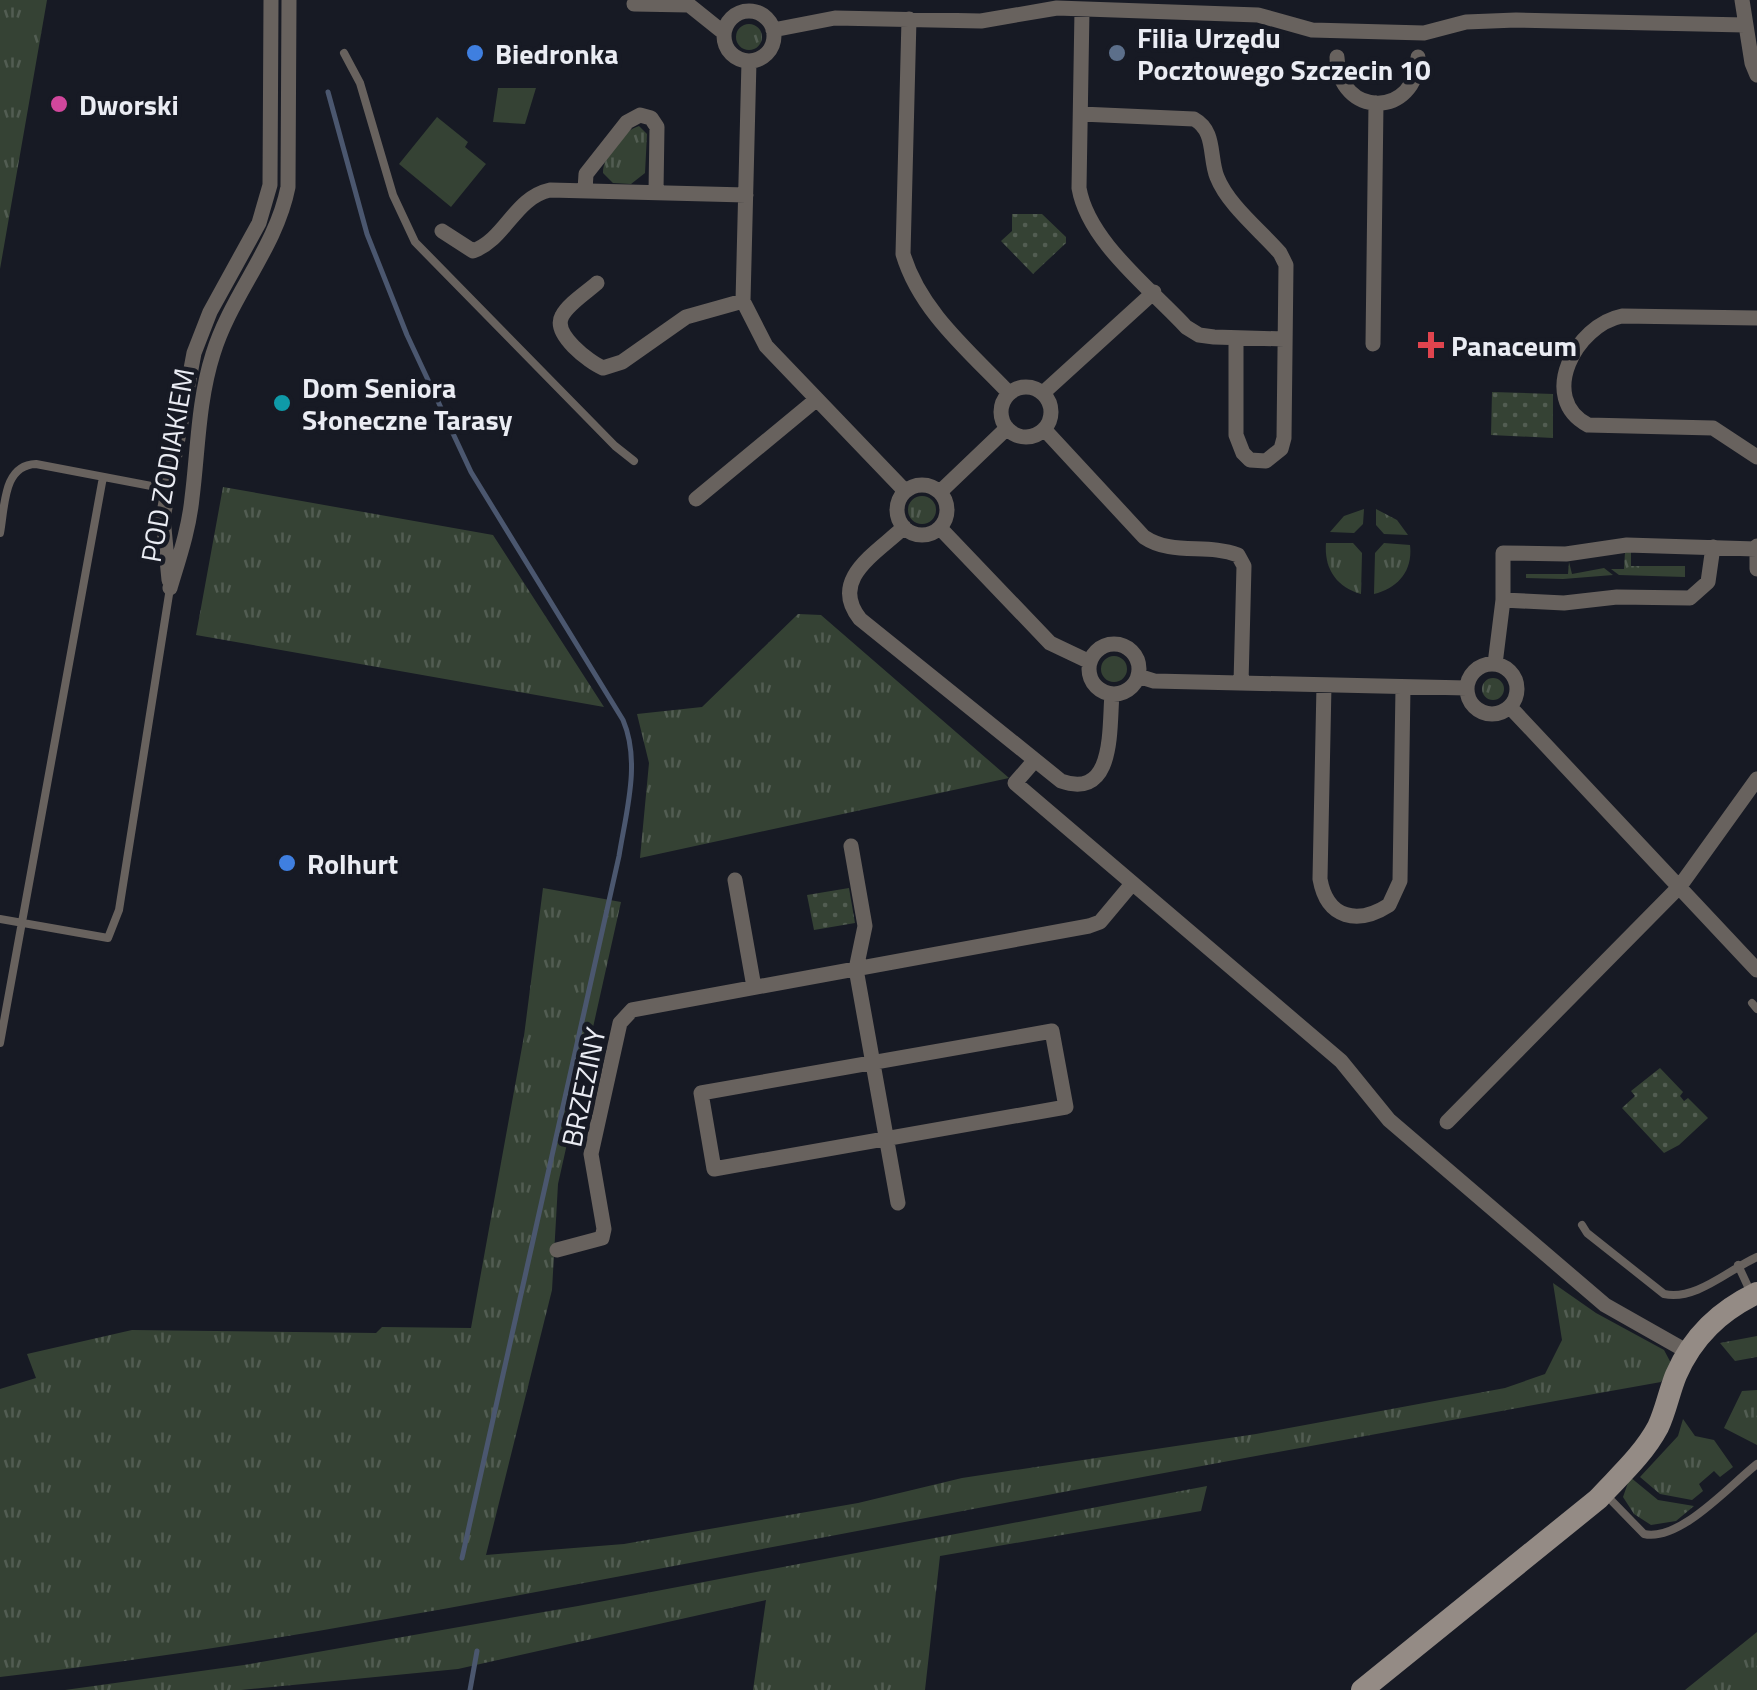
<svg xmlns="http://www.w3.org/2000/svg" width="1757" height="1690" font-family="'Titillium Web',sans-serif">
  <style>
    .grass { fill: url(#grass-tufts) }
    .park { fill: url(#park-dots) }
    .pitch { fill: #354234 }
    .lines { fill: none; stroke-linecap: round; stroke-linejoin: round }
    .stream { stroke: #4b576f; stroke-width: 5 }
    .lane { stroke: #68625e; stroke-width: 8 }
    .street { stroke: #68625e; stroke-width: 15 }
    .secondary { stroke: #948b85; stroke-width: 22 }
    .shop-dot { fill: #3f7fe0; stroke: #171a24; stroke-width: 4 }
    .service-dot { fill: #5c6f8a; stroke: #171a24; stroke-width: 4 }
    .hotel-dot { fill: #d1479c; stroke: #171a24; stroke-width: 4 }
    .health-dot { fill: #e0444e; stroke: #171a24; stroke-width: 4 }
    .culture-dot { fill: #0f9aa8; stroke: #171a24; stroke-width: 4 }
    .labels { text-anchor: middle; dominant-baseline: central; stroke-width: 9; stroke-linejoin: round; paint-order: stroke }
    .poi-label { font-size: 28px; font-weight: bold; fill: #eaecf3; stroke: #171a24; text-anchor: start }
    .street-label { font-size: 28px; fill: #eaecf3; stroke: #171a24 }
  </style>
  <defs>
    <pattern id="grass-tufts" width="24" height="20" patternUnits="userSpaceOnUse" patternTransform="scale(2.5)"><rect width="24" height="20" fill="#354234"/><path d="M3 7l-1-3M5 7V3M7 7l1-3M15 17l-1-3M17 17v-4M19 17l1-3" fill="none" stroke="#525d52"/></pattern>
    <pattern id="park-dots" width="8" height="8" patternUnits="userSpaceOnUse" patternTransform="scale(2.5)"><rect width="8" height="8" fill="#354234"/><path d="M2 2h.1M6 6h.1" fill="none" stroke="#525d52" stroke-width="1.8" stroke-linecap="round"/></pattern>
  </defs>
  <rect width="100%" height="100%" fill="#171a24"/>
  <path class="grass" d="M 0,0 L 47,0 L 0,269 Z
    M736 37a13 13 0 1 1 26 0a13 13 0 1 1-26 0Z
    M 639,126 L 647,134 L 645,173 L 631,184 L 613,183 L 603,173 C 603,156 622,131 639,126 Z
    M 223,487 L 493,535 L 604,707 L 196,635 Z
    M908 510a14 14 0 1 1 28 0a14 14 0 1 1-28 0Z
    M 1364,509 L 1363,524 L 1354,533 L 1330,532 L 1344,516 Z
    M 1376,509 L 1397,520 L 1408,535 L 1384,534 L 1376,525 Z
    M 1326,543 L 1353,543 L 1362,553 L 1361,594 C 1336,587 1324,568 1326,543 Z
    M 1384,543 L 1410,545 C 1413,571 1398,588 1374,594 L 1375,553 Z
    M 1625,552 L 1631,552 L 1631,566 L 1685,566 L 1685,577 L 1619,575 L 1611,569 L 1624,569 Z
    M 1569,562 L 1572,574 L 1604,568 L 1613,575 L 1563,579 L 1526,578 L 1526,574 L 1568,574 Z
    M 798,614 L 821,615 L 1009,778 L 640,858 L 649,763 L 637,714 L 702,707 Z
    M1101 669a13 13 0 1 1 26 0a13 13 0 1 1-26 0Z
    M1482 689a11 11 0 1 1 22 0a11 11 0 1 1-22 0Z
    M 543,888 L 621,902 L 558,1184 L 552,1290 L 486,1555 L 624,1544 L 858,1503 L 962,1478 L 1256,1434 L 1505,1388 L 1545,1374 L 1562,1340 L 1553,1283 L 1596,1313 L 1664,1350 L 1672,1365 L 1661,1382 C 1372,1434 1083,1488 794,1543 C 530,1593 267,1646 0,1677 L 0,1389 L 36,1378 L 27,1354 L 132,1330 L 376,1333 L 382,1327 L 471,1328 L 524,1036 Z
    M 1757,1336 L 1757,1357 L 1735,1361 L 1720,1343 Z
    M 1757,1390 L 1757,1445 L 1724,1428 L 1742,1391 Z
    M 1683,1419 L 1695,1436 L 1714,1440 L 1733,1467 L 1720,1477 L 1714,1471 L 1699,1484 L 1703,1491 L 1692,1500 L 1660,1494 L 1640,1477 L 1678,1436 Z
    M 1630,1477 L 1658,1500 L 1694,1506 L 1676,1521 L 1651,1525 L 1634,1514 L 1623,1497 Z
    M 1207,1486 L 1201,1511 L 940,1556 L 925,1690 L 753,1690 L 766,1600 L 458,1669 L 241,1690 L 65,1690 L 244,1665 L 578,1606 Z
    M 1757,1632 L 1757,1690 L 1685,1690 Z"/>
  <path class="park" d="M 1012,214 L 1042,214 L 1066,237 L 1066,243 L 1033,274 L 1001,241 L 1012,231 Z
    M 1492,392 L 1553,394 L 1553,438 L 1491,435 Z
    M 849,888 L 855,923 L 814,930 L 807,895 Z
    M 1660,1068 L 1683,1092 L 1680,1096 L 1684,1101 L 1688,1098 L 1708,1118 L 1679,1145 L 1664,1153 L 1622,1108 L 1635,1096 L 1631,1091 Z"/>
  <path class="pitch" d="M 498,88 L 536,88 L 525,124 L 493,122 Z
    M 437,117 L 468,142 L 465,147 L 486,164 L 451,207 L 399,164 Z"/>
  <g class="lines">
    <path class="stream" d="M 328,92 L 367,234 L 407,335 L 471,472 L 623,720 C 641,762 626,812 619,856 L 462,1558
      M 470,1690 L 477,1651"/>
    <path class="lane" d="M 344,53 L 360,83 L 393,195 L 415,242 L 615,446 L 634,461
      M 0,533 C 5,506 3,465 36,464 L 167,489
      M 0,919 L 108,938 L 119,910 L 170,588
      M 1752,1003 L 1757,1009
      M 0,1043 L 103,477
      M 1582,1225 L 1587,1233 L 1664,1294 C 1696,1301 1728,1270 1757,1257
      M 1738,1265 L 1751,1293
      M 1607,1496 L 1644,1534 C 1680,1542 1730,1485 1757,1464"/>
    <path class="street" d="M 1742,0 L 1752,63 L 1757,75
      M 634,4 L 689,5 L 724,33
      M 1082,10 L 1079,188 C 1088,241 1150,288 1186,327 L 1199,335 L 1214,337 L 1284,339
      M724 36a25 25 0 1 1 50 0a25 25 0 1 1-50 0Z
      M 909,19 L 903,254 C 920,311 969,351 1009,393
      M 773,30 L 835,18 L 981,21 L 1057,8 L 1258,15 L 1312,30 L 1424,33 L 1466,22 L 1516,20 L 1745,25
      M 1337,57 C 1338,119 1418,118 1418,57
      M 749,61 L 743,301 L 766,346 L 905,491
      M 1081,114 L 1194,119 C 1216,131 1209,157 1217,177 C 1228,205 1260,230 1280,253 L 1286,265 L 1284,438 L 1281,449 L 1266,461 L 1250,460 L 1243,453 L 1236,435 L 1236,338
      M 585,190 L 586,174 L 627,122 L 640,115 L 651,118 L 657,127 L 656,191
      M 442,231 L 473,251 C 506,239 514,198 550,190 L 746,195
      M 597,283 C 587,292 568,304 562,316 C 552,334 589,362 603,368 L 622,362 L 686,317 L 743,301
      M 1757,318 L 1622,316 C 1576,325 1537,398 1588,425 L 1713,428 L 1757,457
      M 1373,344 L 1376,103
      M1001 412a25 25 0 1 1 50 0a25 25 0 1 1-50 0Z
      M 1043,393 L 1154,292
      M 1044,429 L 1144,537 C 1172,556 1207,543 1238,555 L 1244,566 L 1241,683
      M897 510a25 25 0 1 1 50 0a25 25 0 1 1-50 0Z
      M 940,492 L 1007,428
      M 696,499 L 817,399
      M 904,527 C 877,553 828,579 860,619 L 1061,781 C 1115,800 1109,729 1112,694
      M 940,528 L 1050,643 L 1090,662
      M 1757,546 L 1757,569
      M 1713,547 L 1708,582 L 1690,598 L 1617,597 L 1564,603 L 1503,600 L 1503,553 L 1566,554 L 1627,545 L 1756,549
      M 169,580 L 163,518 L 194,353 L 210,312 L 259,223 L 270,185 L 271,0
      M 170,588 C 179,558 189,529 192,498 C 198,451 198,401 213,354 C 231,295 276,248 288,187 L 289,0
      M1089 669a25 25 0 1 1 50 0a25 25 0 1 1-50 0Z
      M 1495,664 L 1503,600
      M1467 689a25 25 0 1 1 50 0a25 25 0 1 1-50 0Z
      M 1138,676 L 1154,681 L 1467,688
      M 1324,685 L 1320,879 C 1327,919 1358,925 1389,905 L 1400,881 L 1403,687
      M 1510,707 L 1757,970
      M 1035,760 L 1015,783 L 1341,1061 L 1389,1120 L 1605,1305 L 1688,1352
      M 851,846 L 865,926 L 856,969 L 898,1203
      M 735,880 L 754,987
      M 1052,1031 L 1066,1107 L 714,1169 L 701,1093 Z
      M 1447,1122 L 1680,886 L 1757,779
      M 557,1250 L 602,1238 L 604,1229 L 591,1154 L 620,1023 L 632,1010 L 1089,926 L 1100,922 L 1131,885"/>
    <path class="secondary" d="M 1362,1690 L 1598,1499 C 1619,1476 1643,1455 1658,1427 C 1666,1410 1669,1392 1676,1375 C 1693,1336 1720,1311 1757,1293"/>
  </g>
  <g class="shop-dot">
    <circle cx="475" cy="53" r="10"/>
    <circle cx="287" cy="863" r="10"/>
  </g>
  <circle class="service-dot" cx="1117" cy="53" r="10"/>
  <circle class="hotel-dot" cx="59" cy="104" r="10"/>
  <path class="health-dot" d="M1426 330h10v10h10v10h-10v10h-10v-10h-10v-10h10z"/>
  <circle class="culture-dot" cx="282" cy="403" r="10"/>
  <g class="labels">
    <g class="poi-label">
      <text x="1137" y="37">Filia Urzędu<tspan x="1137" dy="32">Pocztowego Szczecin 10</tspan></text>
      <text x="495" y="53">Biedronka</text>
      <text x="79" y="104">Dworski</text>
      <text x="1451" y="345">Panaceum</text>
      <text x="302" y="387">Dom Seniora<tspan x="302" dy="32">Słoneczne Tarasy</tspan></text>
      <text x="307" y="863">Rolhurt</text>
    </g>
    <g class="street-label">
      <text transform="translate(167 465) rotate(-80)">POD ZODIAKIEM</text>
      <text transform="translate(583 1087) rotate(-78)">BRZEZINY</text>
    </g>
  </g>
</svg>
